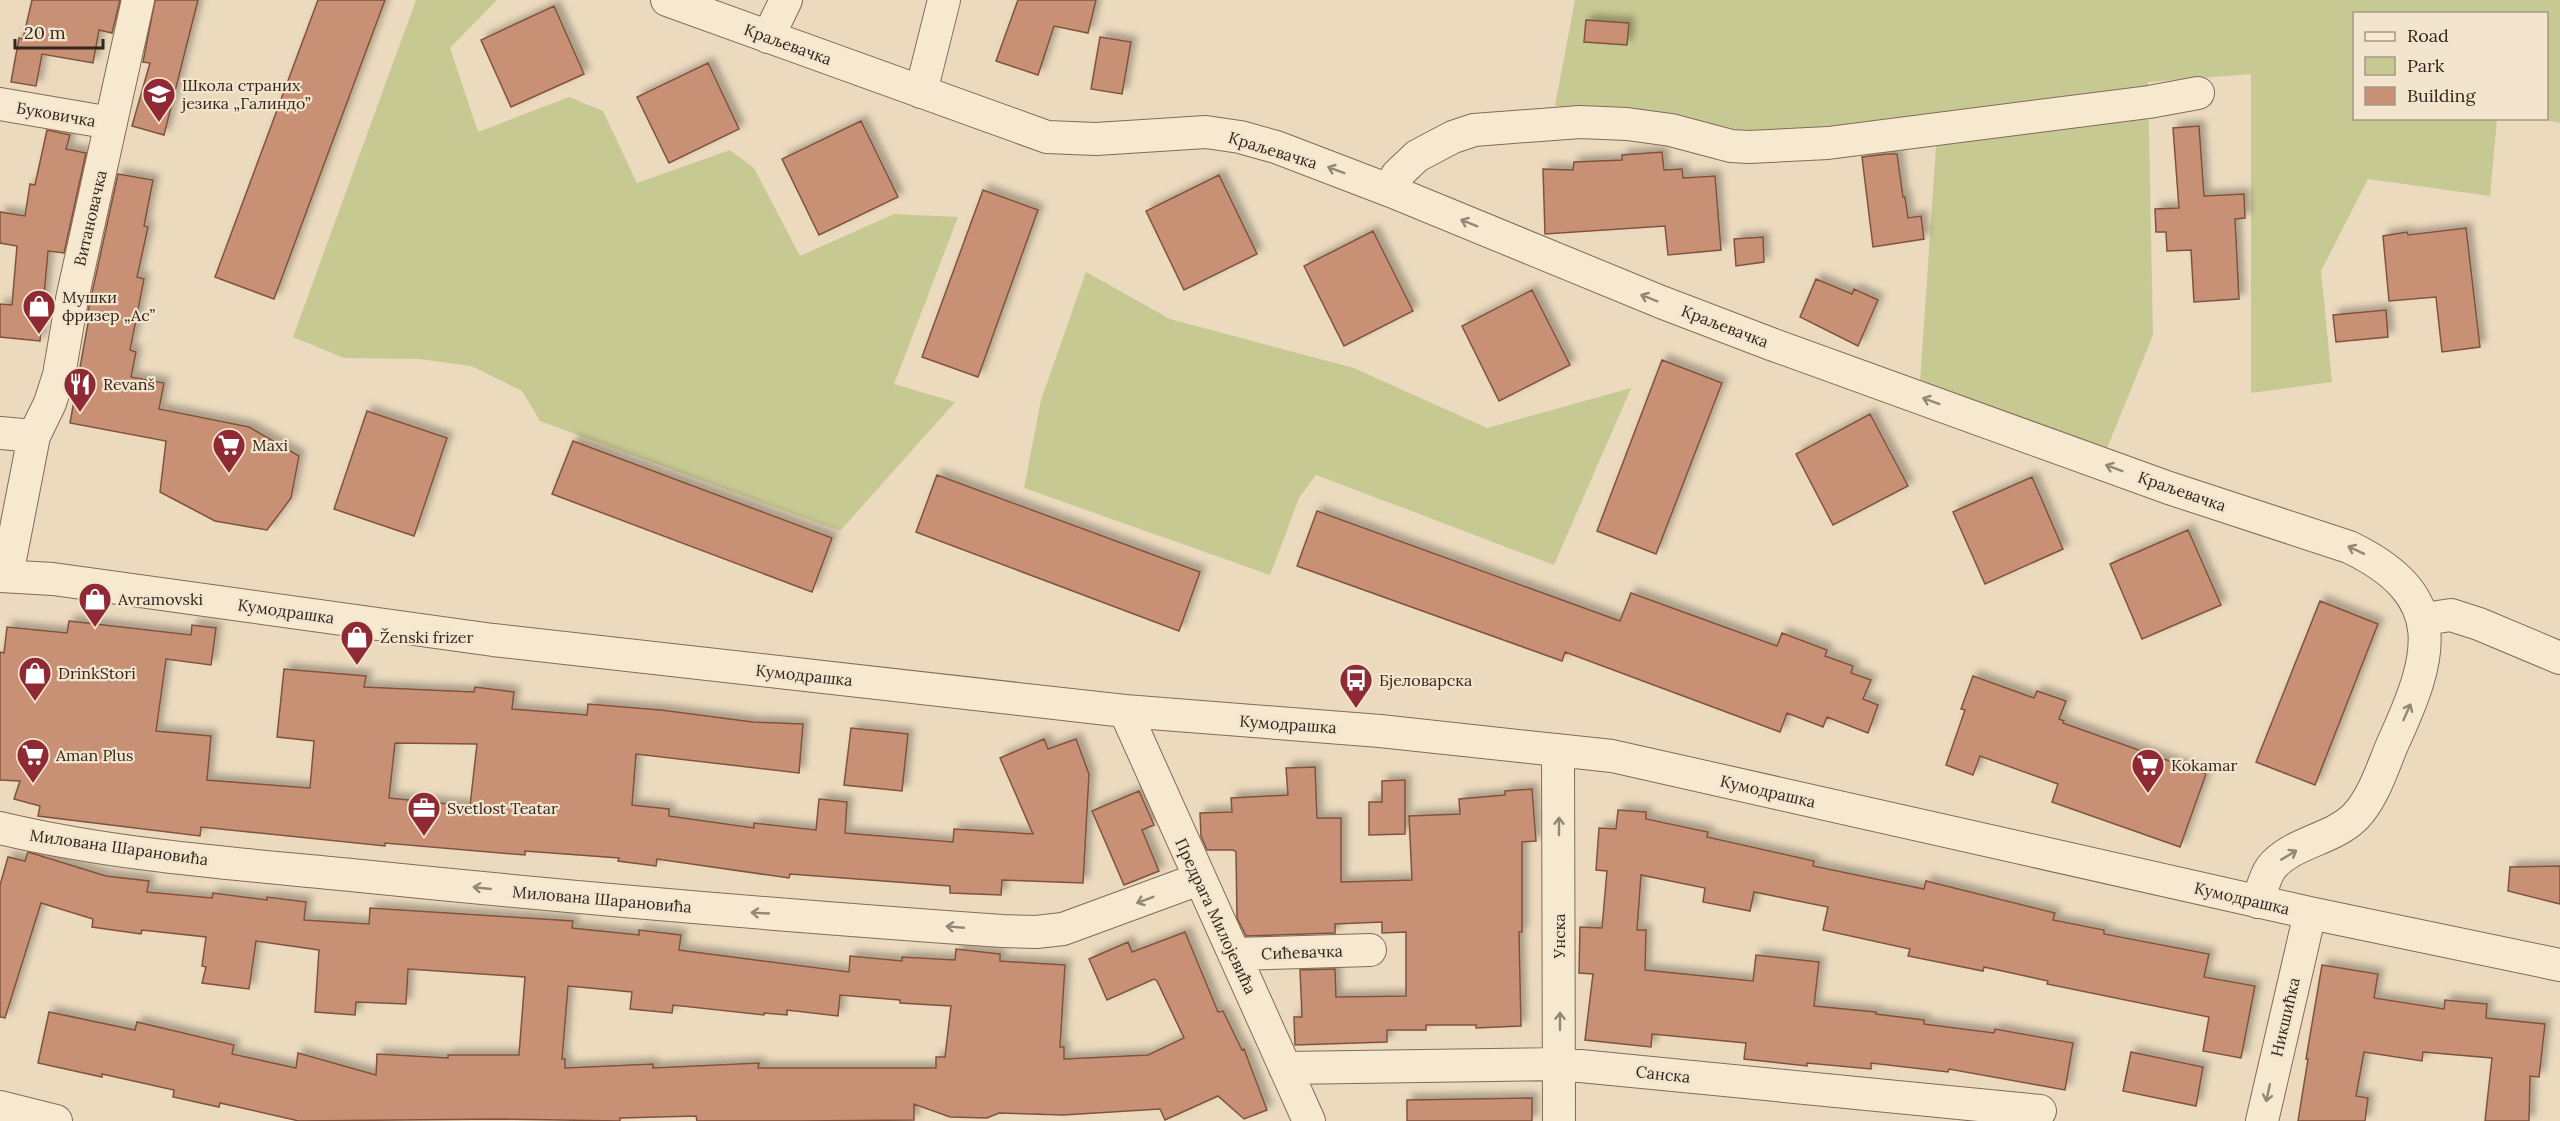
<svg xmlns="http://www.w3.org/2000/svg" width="2560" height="1121" font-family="Lora,serif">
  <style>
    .green { fill: #c7c993 }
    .building { fill: #c89075; stroke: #81533e; stroke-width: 1.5; fill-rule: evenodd; filter: url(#shadow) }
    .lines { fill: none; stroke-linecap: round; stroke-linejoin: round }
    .minor-casing { stroke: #836b58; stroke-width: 34 }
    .minor { stroke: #f7e8d0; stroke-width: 32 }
    .oneway { stroke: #958676 }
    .labels { text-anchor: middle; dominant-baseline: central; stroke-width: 4.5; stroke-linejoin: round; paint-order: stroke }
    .street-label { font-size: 16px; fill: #33251c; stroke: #f3e5cd }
    .poi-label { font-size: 16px; fill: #33251c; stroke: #f3e5cd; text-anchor: start }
  </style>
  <defs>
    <filter id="shadow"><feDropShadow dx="5.5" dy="-5.5" stdDeviation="3" flood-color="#0004"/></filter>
  </defs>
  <rect width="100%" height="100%" fill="#ebdabe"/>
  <path class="green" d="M 416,0 L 497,0 L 450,48 L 478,132 L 569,97 L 603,111 L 637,183 L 730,150 L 754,168 L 800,256 L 894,214 L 958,217 L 894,384 L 955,402 L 840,531 L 540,421 L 522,391 L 471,366 L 419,359 L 344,358 L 293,337 Z
    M 1575,0 L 2560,0 L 2560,123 L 2540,119 L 2546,118 L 2546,14 L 2354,14 L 2354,118 L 2497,119 L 2490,196 L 2368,179 L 2321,271 L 2332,382 L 2251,393 L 2251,74 L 2148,82 L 2153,335 L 2101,463 L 1919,397 L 1938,117 L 1836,129 L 1757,133 L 1663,116 L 1555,106 Z
    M 1086,272 L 1170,319 L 1354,368 L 1487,428 L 1631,388 L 1554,565 L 1316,475 L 1299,498 L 1270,575 L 1024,488 L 1041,400 Z"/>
  <path class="building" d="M 32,0 L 120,0 L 112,33 L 99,30 L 93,63 L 42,54 L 36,86 L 11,82 L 19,38 L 23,39 Z
    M 155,0 L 198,0 L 164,135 L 132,126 L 150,63 L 143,62 Z
    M 318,0 L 385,0 L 274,299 L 215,277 Z
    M 1018,0 L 1096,0 L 1088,33 L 1054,26 L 1038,75 L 996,61 Z
    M 554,6 L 584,74 L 511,107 L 481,40 Z
    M 1586,20 L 1629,23 L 1627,45 L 1584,42 Z
    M 1100,37 L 1131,42 L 1122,94 L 1091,89 Z
    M 708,63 L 739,129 L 669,163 L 637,97 Z
    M 861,121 L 898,197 L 819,235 L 782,159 Z
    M 2199,126 L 2204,196 L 2244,194 L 2245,218 L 2235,219 L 2239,299 L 2194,302 L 2191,250 L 2167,251 L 2166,232 L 2156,232 L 2155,209 L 2179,208 L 2173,128 Z
    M 47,130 L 70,135 L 66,149 L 86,153 L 64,253 L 48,251 L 40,341 L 0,337 L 0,304 L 12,305 L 17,246 L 0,243 L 0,212 L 25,216 L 30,184 L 35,185 Z
    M 1662,152 L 1664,170 L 1682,169 L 1683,178 L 1715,176 L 1721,250 L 1668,255 L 1665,226 L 1545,234 L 1543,169 L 1573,170 L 1574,162 L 1622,160 L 1622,155 Z
    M 1887,154 L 1897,154 L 1903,197 L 1905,197 L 1908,218 L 1921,216 L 1924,239 L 1873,247 L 1862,157 Z
    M 118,174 L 153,180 L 144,226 L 148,227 L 137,277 L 144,279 L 130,350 L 136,352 L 131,377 L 164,383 L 159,409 L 249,427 L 299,456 L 291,498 L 267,530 L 215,521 L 160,492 L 166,441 L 70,423 L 90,312 L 88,311 L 90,302 Z
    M 1219,175 L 1257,254 L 1184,290 L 1146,211 Z
    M 983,190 L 1038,210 L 978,377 L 922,357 Z
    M 2466,228 L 2480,347 L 2442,352 L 2436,297 L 2389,301 L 2383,236 L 2407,232 L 2408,235 Z
    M 1373,231 L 1413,311 L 1344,346 L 1304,266 Z
    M 1763,237 L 1764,262 L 1736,266 L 1734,239 Z
    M 1816,279 L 1852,294 L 1854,289 L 1878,300 L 1858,346 L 1800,317 Z
    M 1532,290 L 1570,365 L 1499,401 L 1462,326 Z
    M 2386,310 L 2388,337 L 2336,342 L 2333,315 Z
    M 1662,360 L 1722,383 L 1656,554 L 1597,531 Z
    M 367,411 L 447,438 L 414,536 L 334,509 Z
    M 1870,414 L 1908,486 L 1833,525 L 1796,454 Z
    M 573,441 L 832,538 L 812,592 L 552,494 Z
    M 937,475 L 1200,572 L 1179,631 L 916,532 Z
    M 2032,477 L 2063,549 L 1985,584 L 1953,512 Z
    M 1317,511 L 1620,621 L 1631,593 L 1777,646 L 1782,633 L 1827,650 L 1825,656 L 1853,666 L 1851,673 L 1871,680 L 1863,699 L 1878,705 L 1868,733 L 1827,717 L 1823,727 L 1787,713 L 1780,732 L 1565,652 L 1562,661 L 1297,566 Z
    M 2188,530 L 2221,605 L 2142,639 L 2110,564 Z
    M 2320,601 L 2378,624 L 2315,785 L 2256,762 Z
    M 69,621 L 191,635 L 192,625 L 216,628 L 211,665 L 166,659 L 156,731 L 211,736 L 207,780 L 310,788 L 314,741 L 277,737 L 284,669 L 366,676 L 364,687 L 474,692 L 475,687 L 514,692 L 512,709 L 587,715 L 588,704 L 661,710 L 753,722 L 803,724 L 799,773 L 636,754 L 632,805 L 669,809 L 669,816 L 754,828 L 754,823 L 816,830 L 819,799 L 847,802 L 845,833 L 953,842 L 954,829 L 1033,834 L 1000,758 L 1044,739 L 1048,749 L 1076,739 L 1089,774 L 1083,883 L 1002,880 L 1001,895 L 950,893 L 950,886 L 790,874 L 789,878 L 657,859 L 656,866 L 618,861 L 619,858 L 525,851 L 525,855 L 385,843 L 385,846 L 201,827 L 200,836 L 38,816 L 40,806 L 14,799 L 20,781 L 0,780 L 0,652 L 4,653 L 7,627 L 67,633 ZM 395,743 L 477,744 L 470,806 L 389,798 Z
    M 1973,676 L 2034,698 L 2037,691 L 2066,701 L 2059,719 L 2064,721 L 2063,723 L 2206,774 L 2180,847 L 2052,802 L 2058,784 L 1980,756 L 1973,775 L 1946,765 L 1965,710 L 1961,709 Z
    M 851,728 L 908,734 L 902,791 L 844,785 Z
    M 1315,767 L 1317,818 L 1341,818 L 1341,882 L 1412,880 L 1409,816 L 1460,814 L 1459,799 L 1505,795 L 1505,791 L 1532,789 L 1536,841 L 1522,842 L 1522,932 L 1519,932 L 1521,1026 L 1476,1028 L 1476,1025 L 1426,1025 L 1426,1030 L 1387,1030 L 1387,1042 L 1295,1045 L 1294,1017 L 1302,1017 L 1300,970 L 1335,969 L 1336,997 L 1406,996 L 1406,932 L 1382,933 L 1382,922 L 1335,924 L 1335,933 L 1246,936 L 1237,918 L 1236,852 L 1233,850 L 1207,850 L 1201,836 L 1200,813 L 1232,812 L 1231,798 L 1288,795 L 1286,768 Z
    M 1405,780 L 1405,834 L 1369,835 L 1369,802 L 1382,802 L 1382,781 Z
    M 1139,791 L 1154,825 L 1142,830 L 1159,871 L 1124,885 L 1092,811 Z
    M 1618,810 L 1646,812 L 1646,819 L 1708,832 L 1707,837 L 1814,861 L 1813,866 L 1924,889 L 1926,881 L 2055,913 L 2053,920 L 2104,930 L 2104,934 L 2209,954 L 2204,977 L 2255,986 L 2241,1058 L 2203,1051 L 2209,1017 L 2047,984 L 2048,981 L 1984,967 L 1983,971 L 1908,956 L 1910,949 L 1823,930 L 1828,907 L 1754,892 L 1750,911 L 1703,902 L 1705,888 L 1641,875 L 1637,930 L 1646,930 L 1645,970 L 1753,981 L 1756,955 L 1819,962 L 1814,1006 L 1876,1012 L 1876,1014 L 1924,1020 L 1924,1024 L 1994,1033 L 1995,1029 L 2073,1043 L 2065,1090 L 1949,1069 L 1948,1072 L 1871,1063 L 1871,1069 L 1807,1063 L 1807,1066 L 1744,1059 L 1746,1043 L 1652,1034 L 1651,1047 L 1585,1040 L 1593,974 L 1579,973 L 1580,927 L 1602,928 L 1607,871 L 1596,870 L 1599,828 L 1616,829 Z
    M 28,852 L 106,876 L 149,881 L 147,892 L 212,898 L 213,893 L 267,900 L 267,897 L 306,902 L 304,920 L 369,924 L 370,908 L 573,921 L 572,928 L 639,935 L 639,930 L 681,935 L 679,950 L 849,972 L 850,956 L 902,961 L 902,957 L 955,960 L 956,949 L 1000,954 L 1000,961 L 1065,965 L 1060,1047 L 1064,1047 L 1064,1059 L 1148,1055 L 1184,1038 L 1157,981 L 1154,979 L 1107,1000 L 1089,959 L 1128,942 L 1132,952 L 1185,932 L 1218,1012 L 1223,1011 L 1242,1050 L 1244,1049 L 1267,1110 L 1244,1119 L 1218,1096 L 1165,1120 L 1160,1109 L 1063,1115 L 999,1113 L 987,1118 L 950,1117 L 914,1104 L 914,1120 L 800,1121 L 697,1121 L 696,1116 L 620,1118 L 620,1121 L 498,1119 L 299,1121 L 220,1103 L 219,1107 L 173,1097 L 174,1090 L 102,1074 L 102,1077 L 38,1063 L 49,1012 L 135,1030 L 137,1022 L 234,1045 L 232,1054 L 296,1068 L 298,1053 L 376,1075 L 377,1054 L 448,1058 L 448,1055 L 519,1055 L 525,977 L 408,969 L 406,1004 L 356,1002 L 355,1015 L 315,1012 L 319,950 L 256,941 L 249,989 L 202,983 L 206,967 L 202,966 L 206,937 L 142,930 L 141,934 L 92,927 L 93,919 L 41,903 L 5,1018 L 0,1017 L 0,885 L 8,857 L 25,861 ZM 568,986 L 632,992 L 630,1009 L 672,1013 L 673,1005 L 764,1015 L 764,1013 L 787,1015 L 787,1010 L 838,1016 L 840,995 L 900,1000 L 900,1003 L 951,1006 L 945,1057 L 936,1057 L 936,1068 L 758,1068 L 759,1063 L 653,1068 L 653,1064 L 565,1068 L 565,1059 L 562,1059 Z
    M 2560,866 L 2560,904 L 2508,891 L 2510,867 Z
    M 2322,965 L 2378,974 L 2374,998 L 2444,1009 L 2445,1000 L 2487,1004 L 2486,1018 L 2545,1024 L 2539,1077 L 2530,1076 L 2529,1121 L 2485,1121 L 2492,1058 L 2423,1052 L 2422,1061 L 2364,1052 L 2356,1096 L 2368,1098 L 2365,1121 L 2298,1121 L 2308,1059 L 2306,1059 Z
    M 2131,1052 L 2203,1067 L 2196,1106 L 2123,1091 Z
    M 1532,1098 L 1532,1121 L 1407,1121 L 1407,1100 Z"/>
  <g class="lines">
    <defs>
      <path id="minor" d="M 667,0 L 1047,137 L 1096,139 L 1206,132 L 1240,137 L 1276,147 L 1391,191 L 1661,302 L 1771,344 L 2169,488 L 2349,547 C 2451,596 2433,656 2393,743 C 2383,766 2374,797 2356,816 C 2333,840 2291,842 2271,868 C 2264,878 2262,890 2258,902
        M 768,37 L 786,0
        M 921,92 L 944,0
        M 0,104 L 111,123
        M 1391,191 L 1397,175 L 1417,156 L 1453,137 L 1474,130 L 1580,122 L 1627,124 L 1671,130 L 1731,146 L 1749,147 L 1828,143 L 2149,102 L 2198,93
        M 0,433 L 34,436
        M 7,575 L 34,436 L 50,403 L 59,375 L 72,299 L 138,0
        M 0,576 L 53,579 L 493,640 L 1125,711 L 1380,731 L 1612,756 L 2310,913 L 2560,965
        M 2424,619 L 2451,615 L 2479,624 L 2560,658
        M 1125,711 L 1309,1121
        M 1558,750 L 1559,1121
        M 0,828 C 118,856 241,864 361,876 C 575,898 788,916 1002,931 L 1036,932 L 1063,929 L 1199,879
        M 1234,954 L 1370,950
        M 1285,1068 L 1560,1064 L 2040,1111
        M 0,1107 L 56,1121
        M 2262,1121 L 2310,913"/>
    </defs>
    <use href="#minor" class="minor-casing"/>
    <use href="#minor" class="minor"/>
  </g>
  <defs><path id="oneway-shaft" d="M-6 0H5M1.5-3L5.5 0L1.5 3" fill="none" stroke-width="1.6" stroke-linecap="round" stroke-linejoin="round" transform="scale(1.5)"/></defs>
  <g class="oneway">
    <use href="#oneway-shaft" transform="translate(1336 170) rotate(-159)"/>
    <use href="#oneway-shaft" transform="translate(1469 223) rotate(-158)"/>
    <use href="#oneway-shaft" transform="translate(1649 298) rotate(-158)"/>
    <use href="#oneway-shaft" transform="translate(1931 401) rotate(-160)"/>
    <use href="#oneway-shaft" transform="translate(2114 468) rotate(-160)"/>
    <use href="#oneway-shaft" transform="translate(2356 550) rotate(-155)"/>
    <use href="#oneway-shaft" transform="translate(2407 712) rotate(-66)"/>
    <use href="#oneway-shaft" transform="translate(1559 826) rotate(-90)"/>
    <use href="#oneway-shaft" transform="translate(2289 855) rotate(-31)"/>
    <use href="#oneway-shaft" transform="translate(482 888) rotate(-174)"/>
    <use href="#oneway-shaft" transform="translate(1145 900) rotate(159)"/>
    <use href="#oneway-shaft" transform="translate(760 913) rotate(-177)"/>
    <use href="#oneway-shaft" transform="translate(955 927) rotate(-175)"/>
    <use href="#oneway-shaft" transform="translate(1560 1021) rotate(-90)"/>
    <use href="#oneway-shaft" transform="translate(2268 1093) rotate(102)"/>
  </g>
  <defs>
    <symbol id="school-pin" viewBox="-11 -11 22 30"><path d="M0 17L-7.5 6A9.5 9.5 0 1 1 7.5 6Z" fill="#8f2a34" stroke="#f3e5cd"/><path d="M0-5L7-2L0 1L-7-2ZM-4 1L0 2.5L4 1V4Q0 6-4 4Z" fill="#fff"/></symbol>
    <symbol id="shop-pin" viewBox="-11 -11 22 30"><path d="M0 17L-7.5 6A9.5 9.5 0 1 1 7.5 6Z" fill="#8f2a34" stroke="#f3e5cd"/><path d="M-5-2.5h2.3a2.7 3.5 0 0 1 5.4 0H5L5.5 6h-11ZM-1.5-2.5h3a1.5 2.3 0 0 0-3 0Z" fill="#fff"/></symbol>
    <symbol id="restaurant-pin" viewBox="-11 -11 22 30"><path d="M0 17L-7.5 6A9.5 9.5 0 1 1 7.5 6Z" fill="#8f2a34" stroke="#f3e5cd"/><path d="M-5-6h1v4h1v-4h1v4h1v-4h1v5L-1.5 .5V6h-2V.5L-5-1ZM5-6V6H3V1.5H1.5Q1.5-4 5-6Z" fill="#fff"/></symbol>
    <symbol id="supermarket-pin" viewBox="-11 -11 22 30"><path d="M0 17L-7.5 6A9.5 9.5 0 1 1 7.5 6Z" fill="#8f2a34" stroke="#f3e5cd"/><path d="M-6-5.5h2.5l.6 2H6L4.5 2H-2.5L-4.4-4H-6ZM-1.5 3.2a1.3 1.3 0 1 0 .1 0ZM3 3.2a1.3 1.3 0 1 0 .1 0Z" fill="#fff"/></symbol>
    <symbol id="bus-pin" viewBox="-11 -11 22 30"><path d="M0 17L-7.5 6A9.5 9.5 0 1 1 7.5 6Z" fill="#8f2a34" stroke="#f3e5cd"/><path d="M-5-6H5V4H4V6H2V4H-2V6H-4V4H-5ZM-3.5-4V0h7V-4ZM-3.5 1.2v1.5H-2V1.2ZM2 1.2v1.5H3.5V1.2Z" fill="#fff"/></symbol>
    <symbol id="office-pin" viewBox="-11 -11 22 30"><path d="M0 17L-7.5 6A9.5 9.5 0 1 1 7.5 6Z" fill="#8f2a34" stroke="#f3e5cd"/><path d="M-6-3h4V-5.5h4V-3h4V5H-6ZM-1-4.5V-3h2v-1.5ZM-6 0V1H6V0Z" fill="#fff"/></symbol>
  </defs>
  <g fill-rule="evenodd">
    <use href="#school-pin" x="140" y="75" width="38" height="52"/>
    <use href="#shop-pin" x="20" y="287" width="38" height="52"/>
    <use href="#restaurant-pin" x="61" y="365" width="38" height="52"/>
    <use href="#supermarket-pin" x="210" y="426" width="38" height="52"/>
    <use href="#shop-pin" x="76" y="580" width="38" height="52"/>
    <use href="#shop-pin" x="338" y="618" width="38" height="52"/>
    <use href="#shop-pin" x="16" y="654" width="38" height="52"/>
    <use href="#bus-pin" x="1337" y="661" width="38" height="52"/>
    <use href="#supermarket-pin" x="14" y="736" width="38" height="52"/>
    <use href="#supermarket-pin" x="2129" y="746" width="38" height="52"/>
    <use href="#office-pin" x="405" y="789" width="38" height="52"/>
  </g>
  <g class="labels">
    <g class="street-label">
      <text transform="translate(788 44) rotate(20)">Краљевачка</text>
      <text transform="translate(56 114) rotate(10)">Буковичка</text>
      <text transform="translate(1273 150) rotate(17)">Краљевачка</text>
      <text transform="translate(90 218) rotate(-77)">Витановачка</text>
      <text transform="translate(1725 326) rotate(21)">Краљевачка</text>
      <text transform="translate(2182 491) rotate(19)">Краљевачка</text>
      <text transform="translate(286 611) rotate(8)">Кумодрашка</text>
      <text transform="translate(804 675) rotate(6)">Кумодрашка</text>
      <text transform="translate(1288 724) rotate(4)">Кумодрашка</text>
      <text transform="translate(1768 791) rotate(13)">Кумодрашка</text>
      <text transform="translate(119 847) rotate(8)">Милована Шарановића</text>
      <text transform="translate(2242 898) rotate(13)">Кумодрашка</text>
      <text transform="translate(602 899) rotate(5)">Милована Шарановића</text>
      <text transform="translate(1216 916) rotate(65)">Предрага Милојевића</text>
      <text transform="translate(1559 936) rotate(-90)">Унска</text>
      <text transform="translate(1302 952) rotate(-2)">Сићевачка</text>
      <text transform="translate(2285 1017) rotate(-77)">Никшићка</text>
      <text transform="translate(1663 1074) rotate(6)">Санска</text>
    </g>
    <g class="poi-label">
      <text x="182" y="85">Школа страних<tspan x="182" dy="18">језика „Галиндо”</tspan></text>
      <text x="62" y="297">Мушки<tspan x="62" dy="18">фризер „Ас”</tspan></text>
      <text x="103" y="384">Revanš</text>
      <text x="252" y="445">Maxi</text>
      <text x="118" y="599">Avramovski</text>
      <text x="380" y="637">Ženski frizer</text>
      <text x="58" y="673">DrinkStori</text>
      <text x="1379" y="680">Бјеловарска</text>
      <text x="56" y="755">Aman Plus</text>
      <text x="2171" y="765">Kokamar</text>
      <text x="447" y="808">Svetlost Teatar</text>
    </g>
  </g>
  <rect x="2353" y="12" width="195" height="108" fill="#f3e5cd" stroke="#a69886" stroke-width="1.5"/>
  <rect x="2365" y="32" width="30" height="9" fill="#f7e8d0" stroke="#a69886" stroke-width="1.5"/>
  <text x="2407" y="42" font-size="18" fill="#33251c">Road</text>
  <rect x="2365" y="57" width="30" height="18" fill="#c7c993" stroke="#a69886" stroke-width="1.5"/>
  <text x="2407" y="72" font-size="18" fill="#33251c">Park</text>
  <rect x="2365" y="87" width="30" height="18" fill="#c89075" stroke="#a69886" stroke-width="1.5"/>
  <text x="2407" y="102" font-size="18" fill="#33251c">Building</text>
  <path d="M15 39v9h88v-9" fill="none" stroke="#33251c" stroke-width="3"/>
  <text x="24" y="39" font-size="18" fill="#33251c" stroke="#f3e5cd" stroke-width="4.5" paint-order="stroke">20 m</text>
</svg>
